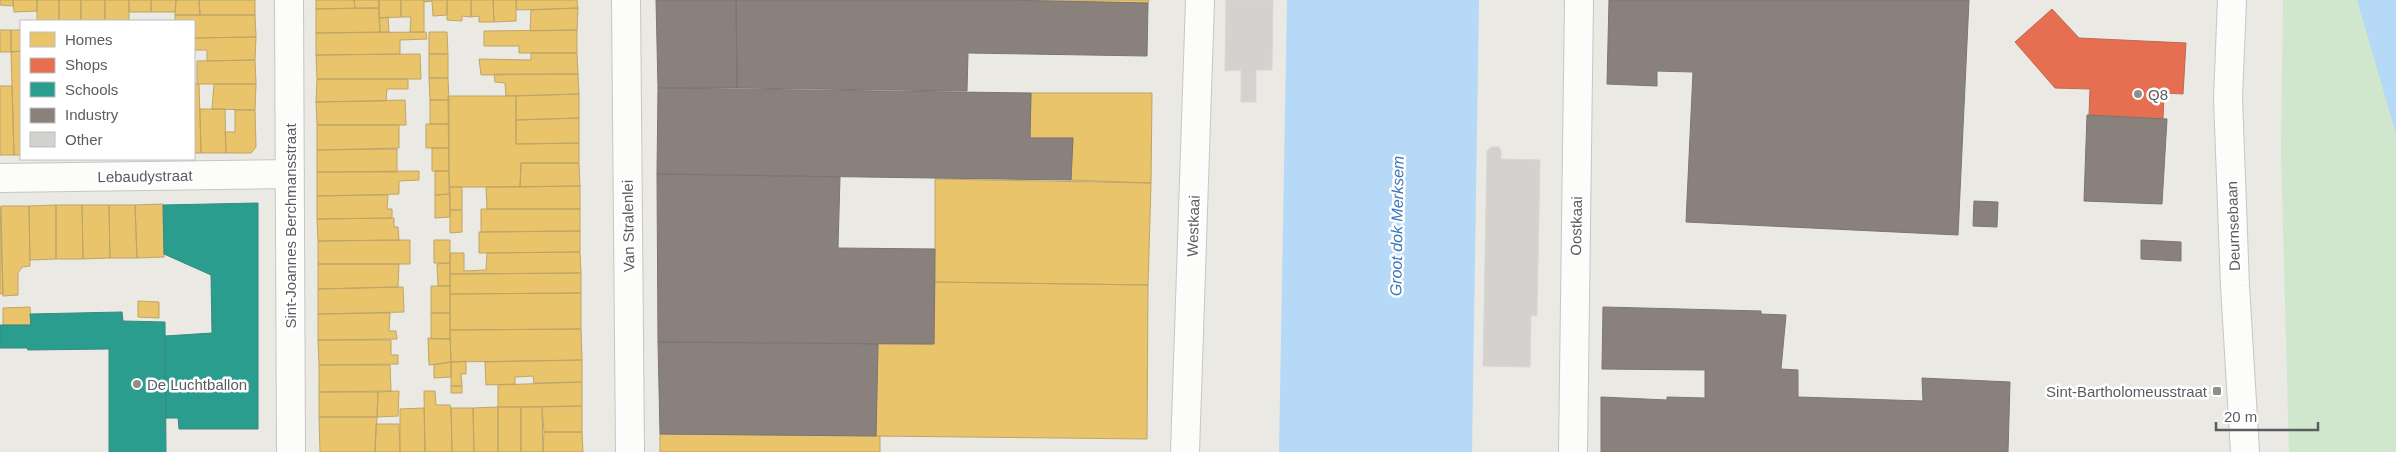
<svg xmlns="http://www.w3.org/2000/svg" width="2396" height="452" font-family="Arial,sans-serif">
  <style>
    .green { fill: #d0e7ce }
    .water { fill: #b5d9f7 }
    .homes { fill: #e9c46a; stroke: #bea568 }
    .shops { fill: #e76f51; stroke: #bc6a56 }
    .schools { fill: #2a9d8f; stroke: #388a82 }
    .industry { fill: #8a817c; stroke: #7b7674 }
    .building { fill: #d3d2ce; stroke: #dad7d2 }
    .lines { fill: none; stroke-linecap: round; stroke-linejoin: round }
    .street-casing { stroke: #c6c6c4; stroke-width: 30 }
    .secondary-casing { stroke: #c6c7c5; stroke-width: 30 }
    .street { stroke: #fcfcfb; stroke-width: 28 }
    .secondary { stroke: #fcfcfb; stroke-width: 28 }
    .poi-dot { fill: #8c8e8f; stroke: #fff; stroke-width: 2 }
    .labels { text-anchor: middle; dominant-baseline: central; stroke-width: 5; stroke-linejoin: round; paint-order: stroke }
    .poi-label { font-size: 15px; fill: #595d62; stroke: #fff; text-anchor: start }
    .street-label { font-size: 15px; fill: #595d62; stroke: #fff }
    .water-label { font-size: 16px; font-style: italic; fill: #3b77bd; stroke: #fff }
  </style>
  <rect width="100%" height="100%" fill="#eae9e3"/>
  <path class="green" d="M 2283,0 L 2396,0 L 2396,452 L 2289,452 L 2281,152 Z"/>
  <path class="water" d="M 1287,0 L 1479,0 L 1472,452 L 1279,452 Z
    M 2357,0 L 2396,0 L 2396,134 Z"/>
  <path class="homes" d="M 0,0 L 13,0 L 13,6 L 0,5 Z
    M 13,0 L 37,0 L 37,11 L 14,12 Z
    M 37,0 L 59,0 L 59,21 L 37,21 Z
    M 59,0 L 81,0 L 81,21 L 59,21 Z
    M 81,0 L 105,0 L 105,21 L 81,21 Z
    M 105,0 L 129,0 L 129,21 L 105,21 Z
    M 129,0 L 151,0 L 151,12 L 129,12 Z
    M 151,0 L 176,0 L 175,12 L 151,12 Z
    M 176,0 L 199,0 L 200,15 L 175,15 Z
    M 199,0 L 255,0 L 255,15 L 200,15 Z
    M 316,0 L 354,0 L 355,8 L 316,9 Z
    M 354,0 L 379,0 L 379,8 L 355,8 Z
    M 379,0 L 401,0 L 401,17 L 379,18 Z
    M 401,0 L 424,0 L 424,32 L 410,32 L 411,17 L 401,17 Z
    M 424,0 L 447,0 L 447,15 L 433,16 L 432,1 L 424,2 Z
    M 447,0 L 471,0 L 471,17 L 462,16 L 462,21 L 447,20 Z
    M 471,0 L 493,0 L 494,22 L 479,22 L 479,16 L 471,17 Z
    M 493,0 L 516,0 L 516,21 L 494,22 Z
    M 516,0 L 577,0 L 578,8 L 517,10 Z
    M 999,0 L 1149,0 L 1148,3 Z
    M 379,8 L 380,32 L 316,33 L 316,9 Z
    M 578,8 L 577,30 L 530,31 L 531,10 Z
    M 175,15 L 255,15 L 256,37 L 194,38 L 194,21 L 175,21 Z
    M 388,17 L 389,32 L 380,32 L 379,18 Z
    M 0,30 L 11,30 L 11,52 L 0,52 Z
    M 11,30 L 21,30 L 21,51 L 11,52 Z
    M 577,30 L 577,53 L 519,53 L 519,46 L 484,46 L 484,31 Z
    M 426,32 L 427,39 L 400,40 L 400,54 L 316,55 L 316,33 Z
    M 429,32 L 447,32 L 448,54 L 429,54 Z
    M 256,37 L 255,60 L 207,61 L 207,50 L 194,50 L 194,38 Z
    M 21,51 L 21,155 L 14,155 L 11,52 Z
    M 531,53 L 577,53 L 578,74 L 481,75 L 479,59 L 531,60 Z
    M 420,54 L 421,79 L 317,79 L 316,55 Z
    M 429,54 L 448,54 L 448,78 L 429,78 Z
    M 255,60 L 256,84 L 197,84 L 197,61 Z
    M 494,74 L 578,74 L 579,94 L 506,96 L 505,83 L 495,82 Z
    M 429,78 L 448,78 L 449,100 L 430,100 Z
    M 317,79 L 408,79 L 408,89 L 387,89 L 386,101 L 316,102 Z
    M 194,84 L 199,84 L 201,153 L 194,153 Z
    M 214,84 L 256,84 L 255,110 L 212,109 Z
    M 0,86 L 12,86 L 14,155 L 0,155 Z
    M 1031,93 L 1152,93 L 1151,183 L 1071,180 L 1073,138 L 1030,138 Z
    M 579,94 L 579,118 L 516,120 L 516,96 Z
    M 448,96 L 516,96 L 516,144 L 579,143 L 579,163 L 521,163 L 520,187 L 449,187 Z
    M 405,100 L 406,125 L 317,125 L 316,102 Z
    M 430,100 L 449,100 L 449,124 L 430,124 Z
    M 200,109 L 225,109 L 226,153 L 201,153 Z
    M 235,110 L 255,110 L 256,147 L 251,153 L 226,153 L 225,132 L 235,132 Z
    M 579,118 L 579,143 L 516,144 L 516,120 Z
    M 426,124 L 449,124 L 449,148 L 426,148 Z
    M 317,125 L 399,125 L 399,148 L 317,150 Z
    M 432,148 L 449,148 L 449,171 L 432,171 Z
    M 397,149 L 397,172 L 317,172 L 317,150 Z
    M 521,163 L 579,163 L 580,186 L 520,187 Z
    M 419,171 L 419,180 L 399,181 L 399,194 L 317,196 L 317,172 Z
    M 435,171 L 449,171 L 450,194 L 435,195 Z
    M 935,179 L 1151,183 L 1148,285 L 935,282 Z
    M 580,186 L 580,209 L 487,209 L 486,187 Z
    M 449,187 L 462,187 L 462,210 L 450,210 Z
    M 450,194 L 450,217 L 435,218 L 435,195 Z
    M 388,195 L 387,209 L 392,209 L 392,218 L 317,219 L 317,196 Z
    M 163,204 L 164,257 L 137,258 L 135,205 Z
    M 56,205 L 56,259 L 30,260 L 29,206 Z
    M 56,205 L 82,205 L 83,259 L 56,259 Z
    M 82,205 L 109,205 L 110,258 L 83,259 Z
    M 109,205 L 135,205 L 137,258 L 110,258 Z
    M 0,206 L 3,294 L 0,294 Z
    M 1,206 L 29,206 L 30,266 L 22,267 L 18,273 L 18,295 L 3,296 Z
    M 481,209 L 580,209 L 580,231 L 481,232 Z
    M 450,210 L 462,210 L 462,232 L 450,233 Z
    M 392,218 L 394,218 L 394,227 L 398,227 L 399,240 L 318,241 L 317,219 Z
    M 580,231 L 580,252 L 479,253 L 479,232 Z
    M 410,240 L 410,264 L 318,264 L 318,241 Z
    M 434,240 L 450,240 L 450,263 L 434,263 Z
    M 580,252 L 581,273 L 450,274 L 450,253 L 464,253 L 464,271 L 486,270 L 487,253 Z
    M 450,263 L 450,286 L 438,286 L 437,264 Z
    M 318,264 L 399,264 L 398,287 L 318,289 Z
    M 581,273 L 581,293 L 450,294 L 450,274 Z
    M 935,282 L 1148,285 L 1147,439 L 876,436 L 878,344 L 934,344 Z
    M 431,286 L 450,286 L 450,313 L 431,313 Z
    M 403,287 L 404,312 L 318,314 L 318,289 Z
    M 581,293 L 581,329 L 450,330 L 450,294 Z
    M 138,301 L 159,302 L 159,318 L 138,317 Z
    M 30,307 L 31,325 L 3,325 L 3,308 Z
    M 390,313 L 389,331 L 396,331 L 397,339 L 318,340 L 318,314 Z
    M 431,313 L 450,313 L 450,339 L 431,339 Z
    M 581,329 L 582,360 L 451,362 L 450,330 Z
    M 428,338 L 450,339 L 451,362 L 429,365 Z
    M 318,340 L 391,340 L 391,355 L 398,355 L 398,364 L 319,365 Z
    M 582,360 L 582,382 L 534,383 L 533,376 L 515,377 L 515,384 L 486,385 L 485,362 Z
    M 466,361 L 466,374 L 461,374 L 462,386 L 451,386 L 451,362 Z
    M 451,362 L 451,377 L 434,378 L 434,365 Z
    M 319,365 L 390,365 L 391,391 L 319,392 Z
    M 582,382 L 582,406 L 498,407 L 498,385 Z
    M 451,386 L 462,386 L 462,393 L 451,393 Z
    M 399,391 L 398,416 L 377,417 L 378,392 Z
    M 424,391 L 435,391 L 436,405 L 450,405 L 451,408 L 452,452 L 425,452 Z
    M 319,392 L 378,392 L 377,417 L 319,417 Z
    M 582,406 L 582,432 L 544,432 L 542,407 Z
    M 498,407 L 498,452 L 474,452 L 473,408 Z
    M 498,407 L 521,407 L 521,452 L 498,452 Z
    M 521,407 L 542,407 L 543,452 L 521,452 Z
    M 424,408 L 425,452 L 400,452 L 400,409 Z
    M 451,408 L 473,408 L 474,452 L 452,452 Z
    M 319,417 L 377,417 L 375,452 L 320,452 Z
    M 376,424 L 399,424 L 400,452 L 375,452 Z
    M 544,432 L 582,432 L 583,452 L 543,452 Z
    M 660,434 L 880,436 L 880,452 L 660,452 Z"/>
  <path class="shops" d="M 2052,9 L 2079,38 L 2186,43 L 2183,94 L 2164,93 L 2163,119 L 2089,115 L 2090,89 L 2055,88 L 2015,42 Z"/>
  <path class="schools" d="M 258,203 L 258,429 L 179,429 L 178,418 L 166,418 L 165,336 L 212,333 L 211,275 L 164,254 L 163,205 Z
    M 122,312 L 123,321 L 165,322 L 166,452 L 109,452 L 109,349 L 28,350 L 27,348 L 0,348 L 0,325 L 31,325 L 30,314 Z"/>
  <path class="industry" d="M 656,0 L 736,0 L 737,88 L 658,88 Z
    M 736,0 L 999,0 L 1148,3 L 1147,56 L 968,53 L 967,91 L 737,88 Z
    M 1609,0 L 1969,0 L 1958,235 L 1686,222 L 1693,72 L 1657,71 L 1657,86 L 1607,84 Z
    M 658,88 L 1031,93 L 1030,138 L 1073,138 L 1071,180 L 657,174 Z
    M 2087,115 L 2167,119 L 2162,204 L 2084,201 Z
    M 657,174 L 840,177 L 838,248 L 935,249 L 934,344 L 658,342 Z
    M 1974,201 L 1998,202 L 1997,227 L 1973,226 Z
    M 2141,240 L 2181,242 L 2181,261 L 2141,259 Z
    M 1603,307 L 1761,311 L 1761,314 L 1786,315 L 1781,369 L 1798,370 L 1798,397 L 1923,401 L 1922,378 L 2010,382 L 2008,452 L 1601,452 L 1601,397 L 1667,400 L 1667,397 L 1705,398 L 1705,370 L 1602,369 Z
    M 658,342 L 878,344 L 876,436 L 660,434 Z"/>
  <path class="building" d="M 1226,0 L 1273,0 L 1272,70 L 1256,70 L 1256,102 L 1241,102 L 1241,70 L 1225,71 Z
    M 1491,147 L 1499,147 L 1501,151 L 1501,159 L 1540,160 L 1537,316 L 1531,315 L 1530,367 L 1483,366 L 1487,151 Z"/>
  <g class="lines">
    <defs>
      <path id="street" d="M 289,0 L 291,452
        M 626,0 L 630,452
        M 0,178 L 290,174
        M 1185,452 L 1200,0
        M 1573,452 L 1579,0"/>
      <path id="secondary" d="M 2232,0 L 2228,98 L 2235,286 L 2245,452"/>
    </defs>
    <use href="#street" class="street-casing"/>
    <use href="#secondary" class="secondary-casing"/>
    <use href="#street" class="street"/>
    <use href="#secondary" class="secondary"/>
  </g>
  <g class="poi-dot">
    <circle cx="2138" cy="94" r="5"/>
    <circle cx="137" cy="384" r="5"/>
    <rect x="2212" y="386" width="10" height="10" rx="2.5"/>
  </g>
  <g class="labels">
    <g class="poi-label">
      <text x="2148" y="94">Q8</text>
      <text x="147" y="384">De Luchtballon</text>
      <text x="2207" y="391" text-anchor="end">Sint-Bartholomeusstraat</text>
    </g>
    <g class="street-label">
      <text transform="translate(145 176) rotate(-1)">Lebaudystraat</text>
      <text transform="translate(290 226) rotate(-90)">Sint-Joannes Berchmansstraat</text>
      <text transform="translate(628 226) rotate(-91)">Van Stralenlei</text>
      <text transform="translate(1193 226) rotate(-88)">Westkaai</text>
      <text transform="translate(1576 226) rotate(-89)">Oostkaai</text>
      <text transform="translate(2233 226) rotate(-92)">Deurnsebaan</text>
    </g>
    <g class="water-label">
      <text transform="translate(1397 226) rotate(-89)">Groot dok Merksem</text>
    </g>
  </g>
  <rect x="20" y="20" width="175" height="140" fill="#ffffff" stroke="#bdbec0"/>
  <rect x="30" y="32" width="25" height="15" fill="#e9c46a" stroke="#bdbec0"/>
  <text x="65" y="45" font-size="15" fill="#595d62">Homes</text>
  <rect x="30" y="58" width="25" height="15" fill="#e76f51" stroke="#bdbec0"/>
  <text x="65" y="70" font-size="15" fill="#595d62">Shops</text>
  <rect x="30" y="82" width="25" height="15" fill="#2a9d8f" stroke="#bdbec0"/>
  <text x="65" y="95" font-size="15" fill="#595d62">Schools</text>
  <rect x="30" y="108" width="25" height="15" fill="#8a817c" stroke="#bdbec0"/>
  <text x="65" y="120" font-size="15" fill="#595d62">Industry</text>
  <rect x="30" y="132" width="25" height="15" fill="#d3d2ce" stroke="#bdbec0"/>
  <text x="65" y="145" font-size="15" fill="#595d62">Other</text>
  <path d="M2216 422v8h102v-8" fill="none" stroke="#595d62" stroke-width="2.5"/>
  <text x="2224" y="422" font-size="15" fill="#595d62" stroke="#ffffff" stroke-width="4" paint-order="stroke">20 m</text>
</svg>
